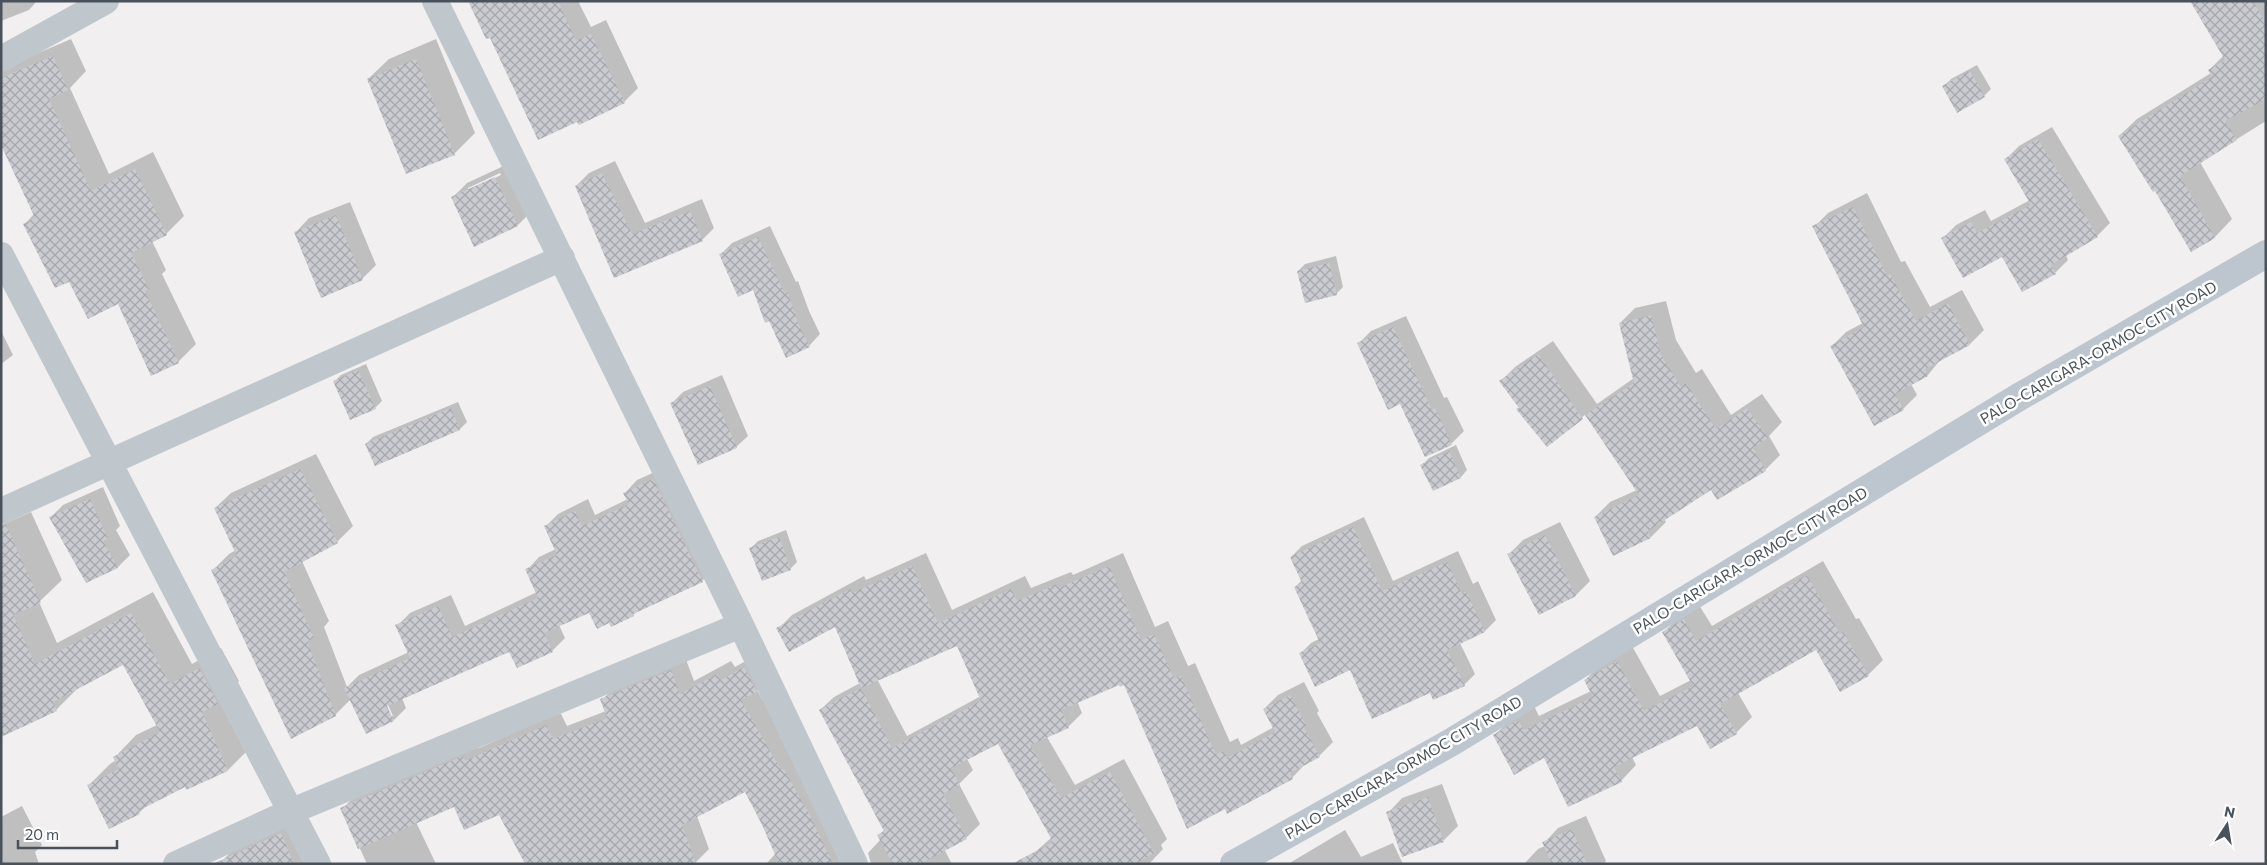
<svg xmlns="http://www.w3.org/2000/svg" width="2267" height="865" font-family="Commissioner,sans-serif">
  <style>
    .shadow { fill: #0003; fill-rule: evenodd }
    .building { fill: url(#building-cross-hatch) }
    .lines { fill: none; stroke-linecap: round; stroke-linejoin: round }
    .street { stroke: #bfc6cc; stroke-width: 26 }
    .secondary { stroke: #bdc6ce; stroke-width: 28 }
    .labels { text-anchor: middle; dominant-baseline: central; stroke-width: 5; stroke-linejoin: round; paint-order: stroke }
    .street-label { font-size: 15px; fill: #49525a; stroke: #fff }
  </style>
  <defs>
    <pattern id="building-cross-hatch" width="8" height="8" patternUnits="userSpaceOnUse" patternTransform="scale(1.25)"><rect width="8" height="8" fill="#cacbd1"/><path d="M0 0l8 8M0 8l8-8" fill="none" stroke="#a6a7ad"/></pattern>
  </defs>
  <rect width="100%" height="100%" fill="#f1efef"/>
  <path class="shadow" d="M 1,1 L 37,1 L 29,10 L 1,21 Z
    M 470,1 L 578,1 L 591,27 L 606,20 L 638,88 L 624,102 L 490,36 Z
    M 2192,1 L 2266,1 L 2266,121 L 2200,162 L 2232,219 L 2215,237 L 2191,250 L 2156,189 L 2119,136 L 2137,119 L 2211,73 L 2209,70 L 2224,55 Z
    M 71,39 L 86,71 L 70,88 L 109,174 L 153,152 L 184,216 L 166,234 L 152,241 L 166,270 L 162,274 L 196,344 L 178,362 L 118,303 L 70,280 L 25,224 L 34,214 L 1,143 L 1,69 Z
    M 436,39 L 475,133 L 454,154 L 368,79 L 389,59 Z
    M 1977,65 L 1991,89 L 1984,96 L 1944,86 L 1951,79 Z
    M 2052,127 L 2110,223 L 2097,236 L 2066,255 L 2068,260 L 2055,273 L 1943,238 L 1956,225 L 1985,210 L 1991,221 L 2030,200 L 2006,159 L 2019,146 Z
    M 615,161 L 645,223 L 702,199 L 714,228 L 702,240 L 614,276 L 576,186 L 589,173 Z
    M 510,163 L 532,211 L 518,225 L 453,197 L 467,183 ZM 500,173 L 501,175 L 468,191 L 468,188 Z
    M 1867,193 L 1901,262 L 1905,261 L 1930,307 L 1962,290 L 1984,330 L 1970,344 L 1941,359 L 1928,375 L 1911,384 L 1917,395 L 1903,409 L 1832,346 L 1846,332 L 1863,323 L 1814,227 L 1828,213 Z
    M 350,202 L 376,265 L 362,279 L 295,233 L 309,218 Z
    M 770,226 L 796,282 L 798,281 L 809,311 L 820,334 L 809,346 L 769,320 L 754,289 L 720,255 L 732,243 Z
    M 1336,256 L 1343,287 L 1336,294 L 1298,271 L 1305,264 Z
    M 1666,301 L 1676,340 L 1696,373 L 1702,369 L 1731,415 L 1762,394 L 1782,422 L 1769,436 L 1780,455 L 1765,470 L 1711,488 L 1664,519 L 1666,522 L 1651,537 L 1614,554 L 1595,517 L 1610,502 L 1637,490 L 1586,414 L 1547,446 L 1501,381 L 1515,367 L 1553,341 L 1597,404 L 1634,378 L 1620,323 L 1635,308 Z
    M 1406,316 L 1444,398 L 1447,397 L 1464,431 L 1452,443 L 1426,456 L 1401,403 L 1359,343 L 1371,331 Z
    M 1,331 L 13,355 L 1,364 Z
    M 366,364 L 382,401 L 375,408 L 334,382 L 341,375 Z
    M 722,375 L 748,436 L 736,447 L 672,403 L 683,392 Z
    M 458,402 L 467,422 L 460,429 L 366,444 L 373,437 Z
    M 1456,445 L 1467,470 L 1461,477 L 1434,489 L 1422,465 L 1429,458 Z
    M 316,454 L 353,526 L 337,542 L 302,561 L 329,621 L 324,627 L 347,687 L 359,675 L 409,652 L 397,626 L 410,613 L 451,595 L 465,626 L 537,592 L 527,570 L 539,557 L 556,549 L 545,527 L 558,514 L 588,499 L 595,515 L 628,499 L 625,493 L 637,480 L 666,467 L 715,568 L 702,581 L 638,610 L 633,615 L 610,621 L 589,611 L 559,625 L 565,638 L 552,651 L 510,651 L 402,698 L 406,708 L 394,720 L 351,699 L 335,715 L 213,570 L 229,554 L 236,550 L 215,508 L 231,493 ZM 386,700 L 393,716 L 391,716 L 384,701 Z
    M 103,487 L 120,526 L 116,530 L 130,555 L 118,567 L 87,581 L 51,517 L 63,505 Z
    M 31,512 L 62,580 L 39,602 L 57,643 L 153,592 L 192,664 L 221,648 L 239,681 L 226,694 L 250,748 L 228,770 L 186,788 L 185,785 L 147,805 L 139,813 L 88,786 L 110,764 L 116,760 L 115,757 L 136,735 L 157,725 L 123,663 L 78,688 L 56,710 L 1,735 L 1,525 Z
    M 1364,517 L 1393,581 L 1458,551 L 1473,584 L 1478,581 L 1496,620 L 1485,631 L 1460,643 L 1475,674 L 1464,685 L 1430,691 L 1300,654 L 1311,643 L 1319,639 L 1295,587 L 1302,580 L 1291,557 L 1302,546 Z
    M 1560,522 L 1590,581 L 1576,595 L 1540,614 L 1509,554 L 1523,540 Z
    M 786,530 L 797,562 L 790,569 L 751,548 L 758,541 Z
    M 926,553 L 952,610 L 1025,576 L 1031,588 L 1071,572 L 1073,575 L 1123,553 L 1155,627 L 1168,621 L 1188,666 L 1195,663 L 1230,742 L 1238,738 L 1241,745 L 1274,727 L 1264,709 L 1278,695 L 1304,682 L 1319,711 L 1317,713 L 1333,742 L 1319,756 L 1306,763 L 1292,778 L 1228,812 L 1124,684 L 1120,683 L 1077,701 L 1082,713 L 1068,727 L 1047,737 L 1075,785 L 1124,759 L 1167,839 L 1161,845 L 1163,849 L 1150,863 L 1026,864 L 1033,854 L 1052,837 L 998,742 L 967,759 L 973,770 L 959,784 L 980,824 L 966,838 L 944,849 L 952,864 L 871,864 L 868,853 L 881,839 L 879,835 L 884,830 L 820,710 L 834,697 L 860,683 L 835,625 L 778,629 L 792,615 L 864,576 L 866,580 ZM 957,645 L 981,696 L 907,736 L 877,679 Z
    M 1823,561 L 1856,619 L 1859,618 L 1883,660 L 1868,675 L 1816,648 L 1738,693 L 1752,717 L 1736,733 L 1710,747 L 1697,725 L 1632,757 L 1636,765 L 1621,781 L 1545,756 L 1494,736 L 1510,720 L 1534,706 L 1539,716 L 1591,691 L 1585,680 L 1600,665 L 1632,646 L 1660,696 L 1691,680 L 1664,632 L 1679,617 L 1699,605 L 1712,626 Z
    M 758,654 L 770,678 L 757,690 L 795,757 L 863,864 L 766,864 L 776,853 L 745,791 L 697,816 L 709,849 L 695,863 L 625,794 L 455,805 L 416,822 L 436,864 L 367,864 L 342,809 L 356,795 L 477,744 L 479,748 L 560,712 L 567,726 L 606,711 L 602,700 L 616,686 L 685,657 L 694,681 L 731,661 L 735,667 Z
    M 1442,784 L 1458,826 L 1444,840 L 1403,855 L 1388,813 L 1402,798 Z
    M 22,806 L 42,845 L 35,852 L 39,864 L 1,864 L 1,817 Z
    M 1586,816 L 1606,861 L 1603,864 L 1524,864 L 1538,849 L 1545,846 L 1544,843 L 1558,828 Z
    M 295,819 L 314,864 L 224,864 L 223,860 L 237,846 Z
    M 1345,830 L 1361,857 L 1393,843 L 1403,864 L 1288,864 Z"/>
  <path class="building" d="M 468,1 L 558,1 L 576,41 L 591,34 L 625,103 L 579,125 L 577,122 L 538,140 L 490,38 L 486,39 Z
    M 2190,1 L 2253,1 L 2266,24 L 2266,99 L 2225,121 L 2237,140 L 2180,176 L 2215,238 L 2191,252 L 2155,191 L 2153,192 L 2118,136 L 2212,77 L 2208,70 L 2225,60 Z
    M 53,56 L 68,90 L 49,99 L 91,191 L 135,169 L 167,235 L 131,253 L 149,289 L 145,291 L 179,363 L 151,376 L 118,304 L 88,319 L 69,282 L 55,288 L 23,224 L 35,218 L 1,145 L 1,78 Z
    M 416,59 L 455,155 L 406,174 L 367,79 Z
    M 1970,71 L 1985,97 L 1957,113 L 1942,86 Z
    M 2038,139 L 2098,237 L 2051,265 L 2056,274 L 2022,292 L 2002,257 L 1963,278 L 1941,238 L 1971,222 L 1977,233 L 2031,205 L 2004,159 Z
    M 602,173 L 632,234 L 690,211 L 703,241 L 614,278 L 575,186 Z
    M 495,177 L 518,226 L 474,247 L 451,197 Z
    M 1853,207 L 1887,276 L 1890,274 L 1916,321 L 1948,303 L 1970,345 L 1925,369 L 1928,376 L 1895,394 L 1904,410 L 1874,426 L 1830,346 L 1864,327 L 1812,226 Z
    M 336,215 L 363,280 L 321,298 L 294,232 Z
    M 758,237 L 784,292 L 787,291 L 798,323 L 810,347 L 786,358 L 769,321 L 765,323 L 753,290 L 738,297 L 719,254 Z
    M 1329,263 L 1337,295 L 1305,303 L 1297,271 Z
    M 1651,315 L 1661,355 L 1681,387 L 1686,383 L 1716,429 L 1747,408 L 1768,438 L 1753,448 L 1766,471 L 1717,500 L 1711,490 L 1648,531 L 1651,538 L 1613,556 L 1594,517 L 1639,495 L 1585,415 L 1634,383 L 1619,323 Z
    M 1393,327 L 1432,410 L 1435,408 L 1452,445 L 1425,457 L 1400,404 L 1388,410 L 1357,343 Z
    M 1538,354 L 1583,419 L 1547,447 L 1516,409 L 1519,408 L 1499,381 Z
    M 358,370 L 376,409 L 350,420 L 333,381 Z
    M 710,386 L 737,448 L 698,465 L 670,403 Z
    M 451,408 L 460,430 L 375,466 L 365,444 Z
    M 1449,451 L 1461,478 L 1433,491 L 1420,465 Z
    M 300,469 L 338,543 L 284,572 L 314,638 L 307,641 L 336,716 L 291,739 L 211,570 L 237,556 L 214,508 Z
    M 653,479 L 703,582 L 633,614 L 634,616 L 611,627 L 609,623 L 597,629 L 589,613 L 544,633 L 553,652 L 517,668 L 509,652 L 387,706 L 394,721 L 366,734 L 344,688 L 410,658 L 395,625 L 438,606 L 452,637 L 538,598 L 525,569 L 557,555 L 544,526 L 575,511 L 582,526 L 629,504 L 623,493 Z
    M 90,499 L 108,539 L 103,541 L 118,568 L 86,583 L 49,517 Z
    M 6,525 L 41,603 L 13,615 L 35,664 L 131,613 L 170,684 L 199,668 L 218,704 L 202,712 L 228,771 L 186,790 L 185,787 L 138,811 L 140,814 L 109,829 L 87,785 L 119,769 L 113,757 L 160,732 L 123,665 L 53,702 L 57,711 L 1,737 L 1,526 Z
    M 1353,527 L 1382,591 L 1447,562 L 1462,594 L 1466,591 L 1485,632 L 1447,650 L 1465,686 L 1433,700 L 1430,693 L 1372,719 L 1350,670 L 1315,687 L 1299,653 L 1320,643 L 1294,587 L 1302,583 L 1290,557 Z
    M 1545,535 L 1576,596 L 1539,615 L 1507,554 Z
    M 779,537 L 791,570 L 762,581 L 749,548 Z
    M 912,566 L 938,623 L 1011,589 L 1017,601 L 1057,584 L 1059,588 L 1109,566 L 1141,640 L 1154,634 L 1174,679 L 1181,676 L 1216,755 L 1223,751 L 1227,758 L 1275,732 L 1263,709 L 1290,695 L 1306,725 L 1304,727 L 1320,757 L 1290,773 L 1293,779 L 1227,814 L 1225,809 L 1187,829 L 1124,685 L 1120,687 L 1119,685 L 1061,710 L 1069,728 L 1030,745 L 1061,798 L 1110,772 L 1154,853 L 1135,864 L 1012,864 L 1053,842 L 998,744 L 951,768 L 960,785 L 943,794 L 967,839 L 920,864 L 893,864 L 877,835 L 884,831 L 819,710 L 861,688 L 892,748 L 981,701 L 957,646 L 861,688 L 835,627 L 789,652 L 776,628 L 850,589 L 852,593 Z
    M 1807,575 L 1840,634 L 1843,632 L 1869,676 L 1840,692 L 1816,650 L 1720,704 L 1737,734 L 1710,749 L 1697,726 L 1614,767 L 1622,782 L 1568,807 L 1544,758 L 1514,775 L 1493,735 L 1518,720 L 1524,730 L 1593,697 L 1584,680 L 1617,661 L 1644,711 L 1693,686 L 1662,632 L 1684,619 L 1696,641 Z
    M 744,667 L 757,692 L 741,700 L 781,770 L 784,769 L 806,809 L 807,809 L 833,864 L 779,864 L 761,822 L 745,792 L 682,825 L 696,864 L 525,864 L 499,815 L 464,830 L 454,807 L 358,849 L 340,808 L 463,756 L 465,761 L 546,725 L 553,739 L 607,718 L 600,699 L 671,670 L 680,694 L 717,674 L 721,680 Z
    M 1428,797 L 1444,842 L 1402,857 L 1386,812 Z
    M 1572,829 L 1587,864 L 1552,864 L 1542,842 Z
    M 281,833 L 294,864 L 213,864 Z"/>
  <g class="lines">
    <path class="street" d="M 435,1 L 741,625 L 855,864
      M 1,59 L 106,1
      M 1,255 L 318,864
      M 1,511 L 562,258
      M 176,864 L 292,811 L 741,625"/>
    <path class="secondary" d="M 1234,864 L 1450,743 L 2019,397 L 2266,254"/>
  </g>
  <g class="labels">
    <g class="street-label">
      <text transform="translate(2098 352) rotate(-30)">PALO-CARIGARA-ORMOC CITY ROAD</text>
      <text transform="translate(1750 560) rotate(-31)">PALO-CARIGARA-ORMOC CITY ROAD</text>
      <text transform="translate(1403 767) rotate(-30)">PALO-CARIGARA-ORMOC CITY ROAD</text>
    </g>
  </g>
  <rect width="2267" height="865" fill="none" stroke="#49525a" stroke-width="5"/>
  <g transform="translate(2227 825) rotate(12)" stroke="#ffffff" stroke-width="4" paint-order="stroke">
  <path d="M0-4L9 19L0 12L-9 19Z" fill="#49525a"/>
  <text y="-8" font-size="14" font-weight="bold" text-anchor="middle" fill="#49525a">N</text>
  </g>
  <path d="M18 840v8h99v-8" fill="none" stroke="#49525a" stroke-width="2.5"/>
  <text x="25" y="840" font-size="15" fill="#49525a" stroke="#ffffff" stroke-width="4" paint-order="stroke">20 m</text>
</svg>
